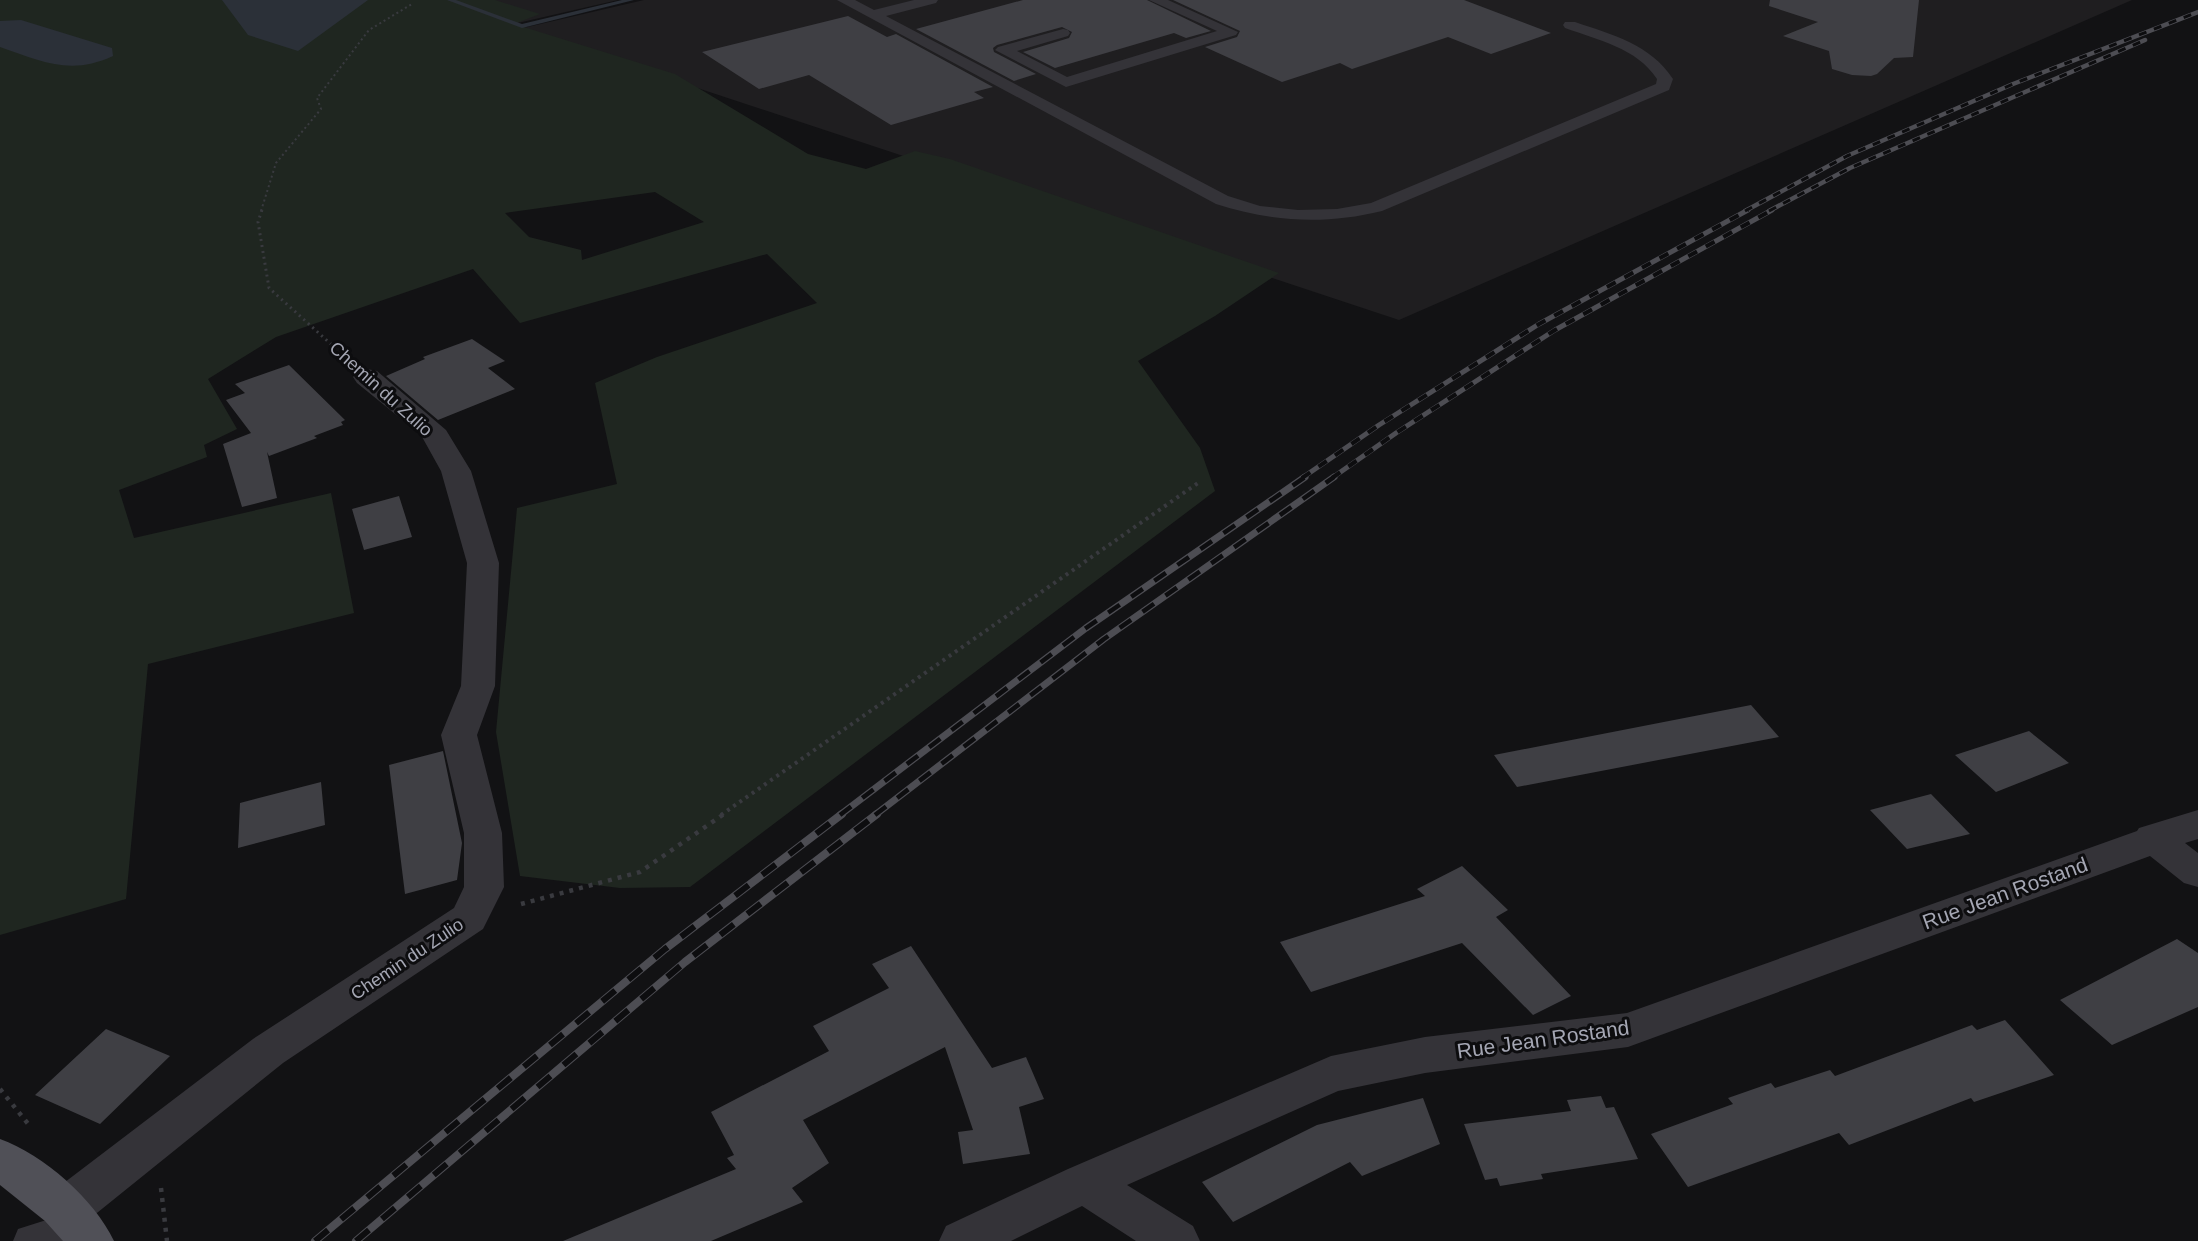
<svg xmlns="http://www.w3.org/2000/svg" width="2198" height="1241" font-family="Helvetica,sans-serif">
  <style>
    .built { fill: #1f1e20 }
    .green { fill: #1f2620; fill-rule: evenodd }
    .water { fill: #2b3038 }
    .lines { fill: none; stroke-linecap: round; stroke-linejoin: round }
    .stream { fill: #2b3038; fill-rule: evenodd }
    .building { fill: #3f3f44 }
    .path-far3 { stroke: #393a3f; stroke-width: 2; stroke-dasharray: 2 3; stroke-linecap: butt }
    .path-far2 { stroke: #393a3f; stroke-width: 3; stroke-dasharray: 2 4; stroke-linecap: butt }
    .path-far1 { stroke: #393a3f; stroke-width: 4; stroke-dasharray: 3 4.5; stroke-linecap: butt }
    .path { stroke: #393a3f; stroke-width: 4.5; stroke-dasharray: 4 6; stroke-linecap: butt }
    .lane { fill: #343338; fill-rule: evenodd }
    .street { fill: #343338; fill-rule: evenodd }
    .primary { fill: #505057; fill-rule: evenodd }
    .rail-far3-casing { stroke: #4d4d53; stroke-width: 4.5 }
    .rail-far2-casing { stroke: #4d4d53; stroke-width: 5 }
    .rail-far1-casing { stroke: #4d4d53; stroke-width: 7 }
    .rail-casing { stroke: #4d4d53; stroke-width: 8 }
    .rail-far3 { stroke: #0d0d0f; stroke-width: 3; stroke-dasharray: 8; stroke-linecap: butt }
    .rail-far2 { stroke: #0d0d0f; stroke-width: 4; stroke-dasharray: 10; stroke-linecap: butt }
    .rail-far1 { stroke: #0d0d0f; stroke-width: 4.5; stroke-dasharray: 14; stroke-linecap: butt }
    .rail { stroke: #0d0d0f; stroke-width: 6; stroke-dasharray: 17; stroke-linecap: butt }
    .labels { text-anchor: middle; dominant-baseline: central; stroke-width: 6; stroke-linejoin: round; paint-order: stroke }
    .street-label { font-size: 18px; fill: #a4a6b3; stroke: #0d0d0f }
    .near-street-label { font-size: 21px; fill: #a4a6b3; stroke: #0d0d0f }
  </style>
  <rect width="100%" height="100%" fill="#121214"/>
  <path class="built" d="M 425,0 L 618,0 L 505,26 Z
    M 644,0 L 2132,0 L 1399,320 L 519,29 Z"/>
  <path class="green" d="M 0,0 L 495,0 L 540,14 L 514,24 L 675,74 L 808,154 L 866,169 L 915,151 L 950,159 L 1279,273 L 1215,316 L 1138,361 L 1200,448 L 1215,491 L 690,887 L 620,888 L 520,876 L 496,732 L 517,508 L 617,484 L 595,383 L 657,357 L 817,303 L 767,254 L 520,323 L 473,269 L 276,337 L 208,379 L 237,429 L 204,445 L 207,457 L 119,490 L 134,538 L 331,493 L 354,613 L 148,664 L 126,899 L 0,935 ZM 655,192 L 704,222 L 582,260 L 581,250 L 529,237 L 505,213 Z"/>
  <path class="water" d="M 222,0 L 368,0 L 298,51 L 248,35 Z
    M 21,20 L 112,48 L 113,56 C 70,76 41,61 0,47 L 0,21 Z"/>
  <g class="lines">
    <path class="stream" d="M 447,0 L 456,0 L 522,24 L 622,0 L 634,0 L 522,28 Z"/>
  </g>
  <path class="building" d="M 1023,0 L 1147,0 L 1211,31 L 1186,38 L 1174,33 L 1055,68 L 1023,52 L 1069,38 L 1072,32 L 1062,27 L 997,45 L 993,48 L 994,52 L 1036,74 L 1014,81 L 916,29 Z
    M 1173,0 L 1464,0 L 1551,33 L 1491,54 L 1448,37 L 1352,69 L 1340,63 L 1282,82 L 1205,47 L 1237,37 L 1240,31 Z
    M 1770,0 L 1919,0 L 1913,57 L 1894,58 L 1877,74 L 1871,76 L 1852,75 L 1832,69 L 1829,51 L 1783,36 L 1818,22 L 1769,6 Z
    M 848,16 L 887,37 L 896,34 L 993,87 L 974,92 L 984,98 L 891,125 L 809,75 L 759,89 L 702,52 Z
    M 472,339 L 505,361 L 488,368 L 515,389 L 438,420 L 386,376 L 425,359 L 423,357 Z
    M 289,365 L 345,420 L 341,422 L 343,425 L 314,436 L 317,438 L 269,456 L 267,452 L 277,498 L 242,507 L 223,444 L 251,433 L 226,400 L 245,393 L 235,384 Z
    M 399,496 L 412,537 L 364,550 L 352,509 Z
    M 1751,705 L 1779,737 L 1517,787 L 1494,755 Z
    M 2029,731 L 2069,763 L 1996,792 L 1955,755 Z
    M 443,751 L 462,843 L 457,880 L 405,894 L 389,765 Z
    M 321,782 L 325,825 L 238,848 L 240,803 Z
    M 1931,794 L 1970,834 L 1907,849 L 1870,810 Z
    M 1462,866 L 1508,910 L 1496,917 L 1571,996 L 1533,1015 L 1462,943 L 1311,992 L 1280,942 L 1425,896 L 1417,889 Z
    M 2177,939 L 2198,953 L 2198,1007 L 2112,1045 L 2060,1000 Z
    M 911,946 L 992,1068 L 1026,1057 L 1044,1099 L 1019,1107 L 1030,1154 L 963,1164 L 958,1132 L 973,1130 L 945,1047 L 803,1120 L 829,1163 L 792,1188 L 803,1202 L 711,1241 L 563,1241 L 736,1169 L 727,1158 L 734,1155 L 711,1112 L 829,1051 L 813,1026 L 889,988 L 872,964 Z
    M 2005,1020 L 2054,1075 L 1974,1102 L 1971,1098 L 1849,1145 L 1839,1133 L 1688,1187 L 1651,1134 L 1733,1104 L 1728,1098 L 1771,1083 L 1775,1088 L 1830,1070 L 1835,1076 L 1972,1025 L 1977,1030 Z
    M 106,1029 L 170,1056 L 100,1124 L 35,1095 Z
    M 1601,1096 L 1606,1108 L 1614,1107 L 1638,1159 L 1541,1174 L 1543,1179 L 1500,1186 L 1497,1178 L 1485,1180 L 1464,1124 L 1571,1111 L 1567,1100 Z
    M 1423,1098 L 1440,1144 L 1362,1176 L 1350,1162 L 1233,1222 L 1202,1182 L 1317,1125 Z"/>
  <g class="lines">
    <path class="path-far3" d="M 261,211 L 276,163 L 321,109 L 317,98 L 369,30 L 412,4"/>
    <path class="path-far2" d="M 262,210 L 258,222 L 269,288 L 343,355"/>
    <path class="path-far1" d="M 721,815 L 1198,483"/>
    <path class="path" d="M 521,904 L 640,872 L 724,814
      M 0,1089 L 29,1125
      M 161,1188 L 167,1241"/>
    <path class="lane" d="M 837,0 L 855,0 L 874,10 L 914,0 L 938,0 L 936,3 L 886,16 L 1228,196 L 1260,206 L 1298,210 L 1337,209 L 1371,203 L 1656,84 L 1657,79 C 1637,48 1598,40 1565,28 L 1563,25 L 1565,22 L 1575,22 C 1613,35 1650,44 1673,79 L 1669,90 L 1382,211 C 1325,225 1272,222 1216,204 Z
      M 1149,0 L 1168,0 L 1238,32 L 1236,35 L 1066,87 L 995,50 L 998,47 L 1063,29 L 1068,30 L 1070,33 L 1068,36 L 1017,51 L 1067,77 L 1217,31 Z
      M 81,1209 L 94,1213 L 99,1225 L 94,1237 L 82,1241 L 13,1241 L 18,1229 Z"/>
    <path class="street" d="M 367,369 L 377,371 L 446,430 L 471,471 L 499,563 L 495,686 L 477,735 L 502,833 L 504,887 L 483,929 L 283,1063 L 82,1225 L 65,1231 L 48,1225 L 42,1210 L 48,1195 L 253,1039 L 454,908 L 464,887 L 464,833 L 441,735 L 461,686 L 467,563 L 441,471 L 421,435 L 357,383 L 353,377 L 357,371 Z
      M 2198,810 L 2198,839 L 2185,843 L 2198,853 L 2198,887 L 2184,883 L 2150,856 L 1628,1047 L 1425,1073 L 1338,1091 L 1127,1185 L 1193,1226 L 1200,1241 L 1136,1241 L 1082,1206 L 1011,1241 L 939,1241 L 946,1226 L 1068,1169 L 1331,1056 L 1425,1037 L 1627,1013 L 2137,831 L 2139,828 Z"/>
    <path class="primary" d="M 0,1139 C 44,1155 94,1199 114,1241 L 63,1241 L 45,1221 L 0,1185 Z"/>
    <defs>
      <path id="rail-far3" d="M 1745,211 L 1847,156 L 2013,84 L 2198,12
        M 1769,211 L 1850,168 L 2145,40"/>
      <path id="rail-far2" d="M 1302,478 L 1379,425 L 1539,324 L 1748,210
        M 1332,478 L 1396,433 L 1555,330 L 1772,210"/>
      <path id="rail-far1" d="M 840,815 L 1086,628 L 1305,477
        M 875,815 L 1104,639 L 1334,477"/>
      <path id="rail" d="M 315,1241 L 665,949 L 842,814
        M 356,1241 L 685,962 L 877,814"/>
    </defs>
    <use href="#rail-far3" class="rail-far3-casing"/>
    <use href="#rail-far2" class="rail-far2-casing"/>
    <use href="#rail-far1" class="rail-far1-casing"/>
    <use href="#rail" class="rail-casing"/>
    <use href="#rail-far3" class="rail-far3"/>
    <use href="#rail-far2" class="rail-far2"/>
    <use href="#rail-far1" class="rail-far1"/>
    <use href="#rail" class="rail"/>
  </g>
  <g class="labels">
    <g class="street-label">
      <text transform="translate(381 389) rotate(42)">Chemin du Zulio</text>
      <text transform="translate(407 959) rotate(-34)">Chemin du Zulio</text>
    </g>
    <g class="near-street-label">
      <text transform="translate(2005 893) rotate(-20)">Rue Jean Rostand</text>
      <text transform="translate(1543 1039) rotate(-8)">Rue Jean Rostand</text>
    </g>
  </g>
</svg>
